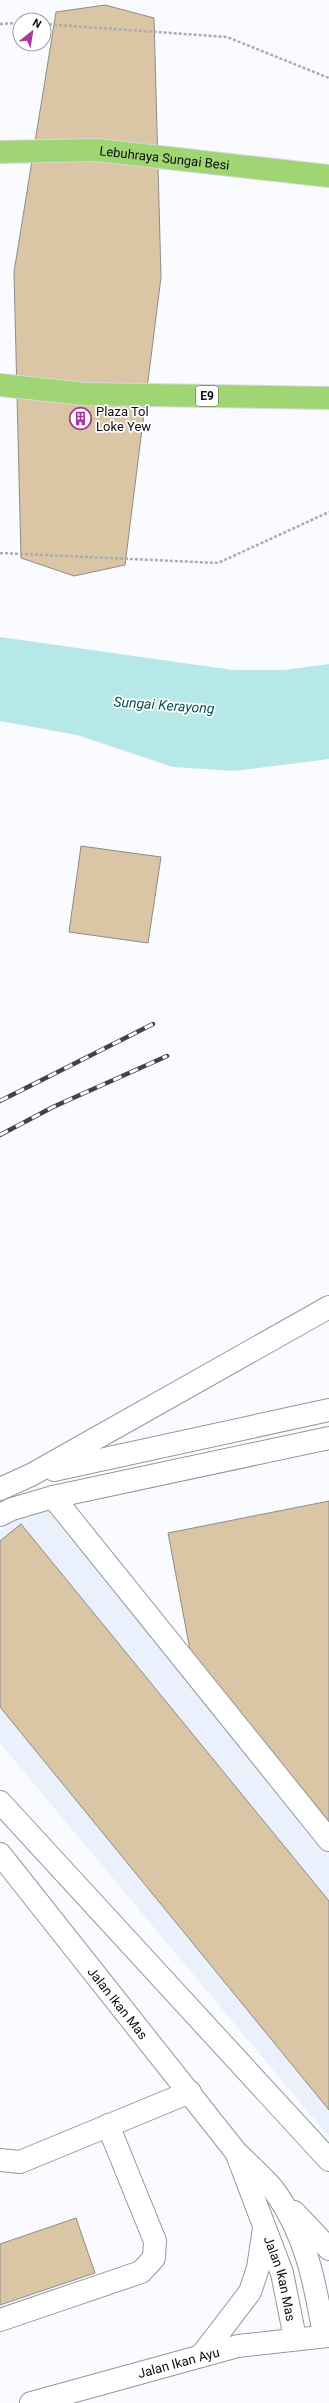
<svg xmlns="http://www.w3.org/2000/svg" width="329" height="2403" font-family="Roboto,sans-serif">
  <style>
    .built { fill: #ebf0fd }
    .water { fill: #b7e8e8 }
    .building { fill: #dac5a4; stroke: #8f8c88 }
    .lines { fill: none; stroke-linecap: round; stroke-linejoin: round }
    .minor-casing { stroke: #95979c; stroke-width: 24 }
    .highway-casing { stroke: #d8d8d9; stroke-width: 24 }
    .path { stroke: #abacaf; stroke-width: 2.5; stroke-dasharray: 3 2; stroke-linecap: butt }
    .minor { stroke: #fff; stroke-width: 22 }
    .highway { stroke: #a0d574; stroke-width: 22 }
    .rail-casing { stroke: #424346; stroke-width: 4.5 }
    .rail { stroke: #fff; stroke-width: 3; stroke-dasharray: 9; stroke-linecap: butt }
    .labels { text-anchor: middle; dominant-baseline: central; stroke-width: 3.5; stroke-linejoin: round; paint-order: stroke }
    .shield { fill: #fff; stroke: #565658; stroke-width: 1 }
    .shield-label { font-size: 12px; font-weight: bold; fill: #0d0e10 }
    .street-label { font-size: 13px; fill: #0d0e10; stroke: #fff }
    .poi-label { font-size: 13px; fill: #0d0e10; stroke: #fff; text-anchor: start }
    .water-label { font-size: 14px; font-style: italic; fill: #075051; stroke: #fff }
  </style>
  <rect width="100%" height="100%" fill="#fafbff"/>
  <path class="built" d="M 51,1505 L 329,1851 L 329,2137 L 0,1743 L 0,1531 L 15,1518 Z"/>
  <path class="water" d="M 0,637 L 233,670 L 284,670 L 329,664 L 329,759 L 235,771 L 173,767 L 77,735 L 0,721 Z"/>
  <path class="building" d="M 105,5 L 154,18 L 161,277 L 125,565 L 74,576 L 21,558 L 14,272 L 56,12 Z
    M 81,846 L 161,857 L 148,943 L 69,932 Z
    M 329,1501 L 329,1827 L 190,1650 L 168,1533 Z
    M 21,1524 L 329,1901 L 329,2110 L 0,1707 L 0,1541 Z
    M 76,2218 L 95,2273 L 0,2305 L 0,2244 Z"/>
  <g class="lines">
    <defs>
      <g id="minor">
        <path d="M 54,1470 L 329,1410"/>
        <path d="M 0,1489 L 31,1475 L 329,1307"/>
        <path d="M 53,1497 L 329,1840"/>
        <path d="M 0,1515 L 12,1509 L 53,1497 L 329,1438"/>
        <path d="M 0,1802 L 329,2160"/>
        <path id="s1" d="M 0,1854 L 236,2152 C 248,2164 262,2176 273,2189 C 306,2233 315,2283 324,2335"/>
        <path id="s2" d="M 238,2157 L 282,2273 L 295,2338"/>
        <path d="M 0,2160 L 20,2162 L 190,2092"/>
        <path d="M 294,2212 L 329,2249"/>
        <path d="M 0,2320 L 141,2272 L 154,2258 L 155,2241 L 108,2125"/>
        <path d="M 201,2356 L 250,2292 L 258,2268 L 264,2228"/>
        <path id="s3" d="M 31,2403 L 238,2346 L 329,2336"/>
      </g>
      <g id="highway">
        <path id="s4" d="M 0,152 L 97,150 L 329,176"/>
        <path d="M 0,385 L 85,394 L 329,398"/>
      </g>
    </defs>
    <use href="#minor" class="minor-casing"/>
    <use href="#highway" class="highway-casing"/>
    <path class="path" d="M 0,24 L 20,23
      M 44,24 L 227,37 L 329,78
      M 0,553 L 218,563 L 329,512"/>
    <use href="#minor" class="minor"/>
    <use href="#highway" class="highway"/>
    <defs>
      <path id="rail" d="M 0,1101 L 153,1024
        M 0,1135 L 53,1107 L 167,1056"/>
    </defs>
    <use href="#rail" class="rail-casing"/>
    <use href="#rail" class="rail"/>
  </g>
  <defs>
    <symbol id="building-ring" viewBox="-11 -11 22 22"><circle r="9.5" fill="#fff" stroke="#a63a99" stroke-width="1.5"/><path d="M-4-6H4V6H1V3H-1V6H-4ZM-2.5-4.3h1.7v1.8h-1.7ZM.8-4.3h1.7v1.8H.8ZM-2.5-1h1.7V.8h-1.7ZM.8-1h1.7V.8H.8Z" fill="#a63a99"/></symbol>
  </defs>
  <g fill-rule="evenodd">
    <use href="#building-ring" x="68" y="406" width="25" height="25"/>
  </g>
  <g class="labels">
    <rect class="shield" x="196" y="386" width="22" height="20" rx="3"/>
    <g class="shield-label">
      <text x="207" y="396">E9</text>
    </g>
    <g class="street-label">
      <text stroke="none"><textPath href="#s4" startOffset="165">Lebuhraya Sungai Besi</textPath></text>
      <text stroke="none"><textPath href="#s1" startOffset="190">Jalan Ikan Mas</textPath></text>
      <text stroke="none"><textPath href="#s2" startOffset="129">Jalan Ikan Mas</textPath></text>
      <text stroke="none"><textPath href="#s3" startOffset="153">Jalan Ikan Ayu</textPath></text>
    </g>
    <g class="poi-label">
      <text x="96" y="411">Plaza Tol<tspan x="96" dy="15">Loke Yew</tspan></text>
    </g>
    <g class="water-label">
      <text transform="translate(164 705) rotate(4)">Sungai Kerayong</text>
    </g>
  </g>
  <g transform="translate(32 32) rotate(30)"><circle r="19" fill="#ffffff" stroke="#9e9f9f"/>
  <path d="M0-3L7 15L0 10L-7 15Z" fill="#a63a99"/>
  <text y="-6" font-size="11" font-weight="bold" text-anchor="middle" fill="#0d0e10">N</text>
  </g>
</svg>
